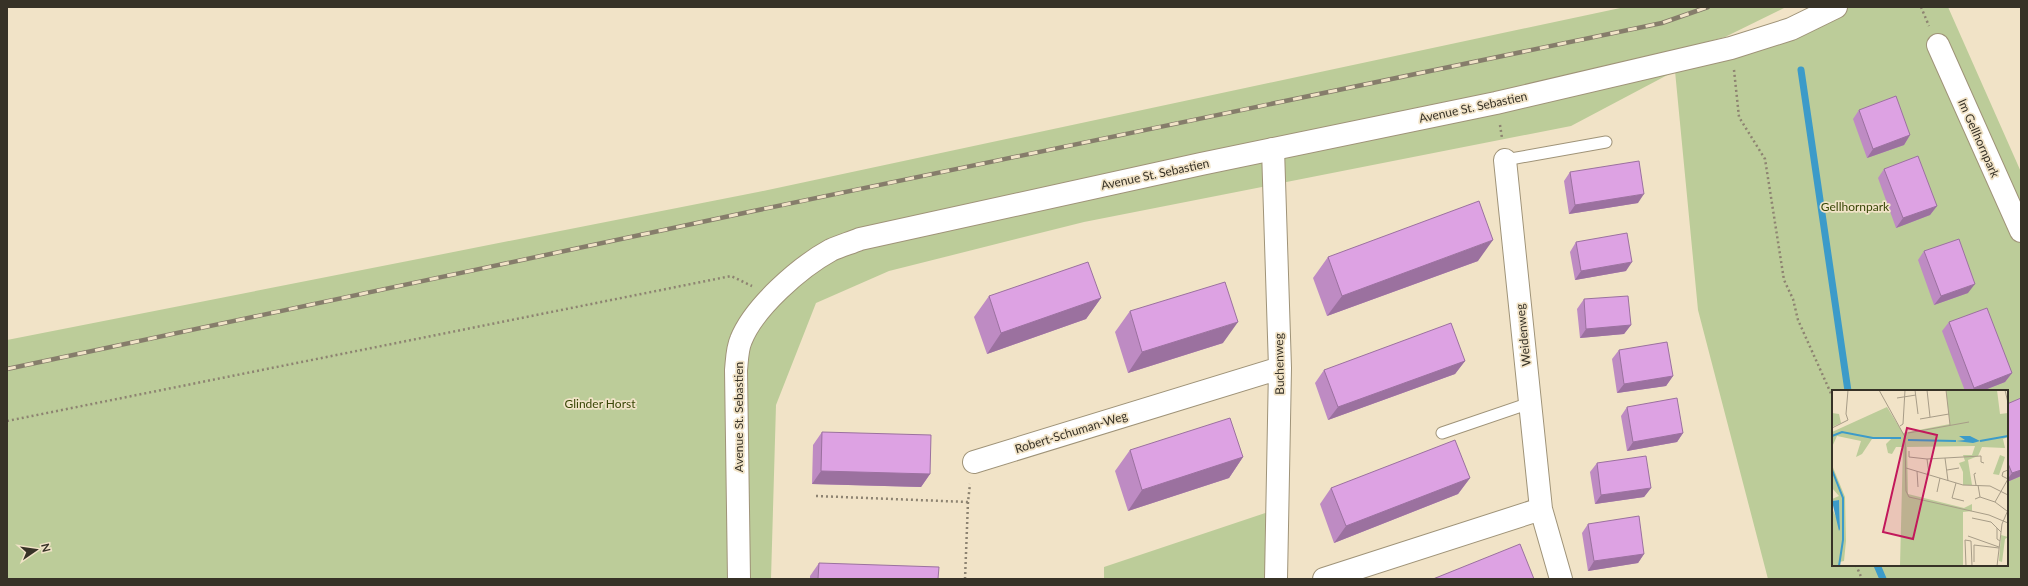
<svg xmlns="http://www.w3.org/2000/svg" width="2028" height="586" font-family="Lato,sans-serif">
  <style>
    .green { fill: #bccc99; fill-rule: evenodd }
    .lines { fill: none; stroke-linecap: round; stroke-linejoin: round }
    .stream { stroke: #3c9bc9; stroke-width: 7 }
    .lane-casing { stroke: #9f9378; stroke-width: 13 }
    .street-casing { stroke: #9f9378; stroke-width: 24 }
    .secondary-casing { stroke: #9f9378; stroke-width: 24 }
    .path { stroke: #8d8371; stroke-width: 2.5; stroke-dasharray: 2 3; stroke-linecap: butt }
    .lane { stroke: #fff; stroke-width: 11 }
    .street { stroke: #fff; stroke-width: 22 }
    .secondary { stroke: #fff; stroke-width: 22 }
    .rail-casing { stroke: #867d6b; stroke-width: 4.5 }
    .rail { stroke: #f1e3c7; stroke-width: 3; stroke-dasharray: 9; stroke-linecap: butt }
    .wall { fill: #be8bc3 }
    .shaded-wall { fill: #9b719f }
    .building { fill: #dda2e3; stroke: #9b719f }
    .labels { text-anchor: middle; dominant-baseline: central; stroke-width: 3.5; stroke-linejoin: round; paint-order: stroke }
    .street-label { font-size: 12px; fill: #373227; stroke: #f1e3c7 }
    .park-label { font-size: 12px; fill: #384606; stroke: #f1e3c7 }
    .inset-river { fill: none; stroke: #3c9bc9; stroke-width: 2 }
    .inset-road { fill: none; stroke: #a79c87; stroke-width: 1 }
    .view { fill: #c2185b; fill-opacity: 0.15; stroke: #c2185b; stroke-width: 2 }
    .inset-edge { fill: none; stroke: #373227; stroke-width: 2 }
  </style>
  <rect width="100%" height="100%" fill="#f1e3c7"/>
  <path class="green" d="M 1625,7 L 1786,7 L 1725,37 L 1669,52 L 1675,70 L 1836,7 L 1948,7 L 2021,172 L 2021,579 L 1768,579 L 1698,310 L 1675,71 L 1571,126 L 1084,222 L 889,271 L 816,303 L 776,405 L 771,579 L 7,579 L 7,340 L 758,192 ZM 1833,391 L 2007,391 L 2007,565 L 1833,565 Z
    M 1277,509 L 1276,579 L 1104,579 L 1104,567 Z"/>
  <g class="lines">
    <path class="stream" d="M 1801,70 L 1848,391
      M 1877,565 L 1883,579"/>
    <defs>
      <path id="lane" d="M 1505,160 L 1606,142
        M 1442,433 L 1530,403"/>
      <path id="street" d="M 1938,45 L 2021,231
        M 1273,149 L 1280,368 L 1276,579
        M 1505,160 L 1541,509 L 1561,579
        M 974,462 L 1280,368
        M 1324,579 L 1541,509"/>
      <path id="secondary" d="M 739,579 L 736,370 C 737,361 737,349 741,340 C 754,307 800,267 831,250 C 840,246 850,243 860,239 L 1201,164 L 1496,103 L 1731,48 L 1791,29 L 1836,7"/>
    </defs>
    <use href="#lane" class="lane-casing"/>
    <use href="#street" class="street-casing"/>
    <use href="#secondary" class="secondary-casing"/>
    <path class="path" d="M 1921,7 L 1929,26
      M 1734,70 L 1739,117 L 1765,159 L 1784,280 L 1793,299 L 1798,320 L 1833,398
      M 1500,125 L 1502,138
      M 7,421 L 731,276 L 752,286
      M 816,496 L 968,502
      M 1856,565 L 1862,579
      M 965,579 L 968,502 L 970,484"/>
    <use href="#lane" class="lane"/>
    <use href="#street" class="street"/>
    <use href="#secondary" class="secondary"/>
    <defs>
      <path id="rail" d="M 7,369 L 744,213 L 1662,23 L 1708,7"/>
    </defs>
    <use href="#rail" class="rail-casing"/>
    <use href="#rail" class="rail"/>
  </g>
  <path class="wall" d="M 1859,110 L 1910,135 L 1904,145 L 1867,158 L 1853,119 Z
    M 1884,169 L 1937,206 L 1930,215 L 1896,228 L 1878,178 Z
    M 1570,172 L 1638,203 L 1569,214 L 1564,181 Z
    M 1576,242 L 1626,271 L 1575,280 L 1570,252 Z
    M 1924,251 L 1968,293 L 1934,305 L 1918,260 Z
    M 1328,257 L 1478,261 L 1327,316 L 1313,278 Z
    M 989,296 L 1101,298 L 1086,319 L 987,354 L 974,317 Z
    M 1584,299 L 1631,325 L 1624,334 L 1580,338 L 1577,309 Z
    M 1130,311 L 1223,343 L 1128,373 L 1115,332 Z
    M 1949,322 L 2012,373 L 2005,382 L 1982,391 L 1965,391 L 1942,331 Z
    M 1619,350 L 1673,376 L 1666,386 L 1617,393 L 1612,359 Z
    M 1465,361 L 1455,374 L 1328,420 L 1315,383 L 1324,370 Z
    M 2007,404 L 2021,476 L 2007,482 Z
    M 1627,407 L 1683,433 L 1677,442 L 1627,451 L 1621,416 Z
    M 822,432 L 930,474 L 921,487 L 812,484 L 813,445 Z
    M 1130,450 L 1243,457 L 1229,478 L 1128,511 L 1115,471 Z
    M 1597,463 L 1651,488 L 1644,497 L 1595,504 L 1590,472 Z
    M 1470,478 L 1458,494 L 1334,543 L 1320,504 L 1331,488 Z
    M 1588,524 L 1644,554 L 1638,563 L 1588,571 L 1582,533 Z
    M 819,563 L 938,579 L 810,579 L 810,576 Z"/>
  <path class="shaded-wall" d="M 1910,135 L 1904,145 L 1867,158 L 1873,149 Z
    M 1644,194 L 1638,203 L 1569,214 L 1575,205 Z
    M 1937,206 L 1930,215 L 1896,228 L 1903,218 Z
    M 1493,240 L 1478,261 L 1327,316 L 1342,296 Z
    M 1632,262 L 1626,271 L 1575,280 L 1581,271 Z
    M 1975,284 L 1968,293 L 1934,305 L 1941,296 Z
    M 1101,298 L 1086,319 L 987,354 L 1001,333 Z
    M 1238,322 L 1223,343 L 1128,373 L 1142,352 Z
    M 1631,325 L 1624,334 L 1580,338 L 1586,329 Z
    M 1465,361 L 1455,374 L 1328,420 L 1338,407 Z
    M 2012,373 L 2005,382 L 1982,391 L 1971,391 L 1974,388 Z
    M 1673,376 L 1666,386 L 1617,393 L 1624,384 Z
    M 1683,433 L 1677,442 L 1627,451 L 1633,442 Z
    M 1243,457 L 1229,478 L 1128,511 L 1142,490 Z
    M 2021,470 L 2021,476 L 2007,482 L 2007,480 L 2012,473 Z
    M 821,471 L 930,474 L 921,487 L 812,484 Z
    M 1470,478 L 1458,494 L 1334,543 L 1346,526 Z
    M 1651,488 L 1644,497 L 1595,504 L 1601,495 Z
    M 1644,554 L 1638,563 L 1588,571 L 1594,561 Z"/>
  <path class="building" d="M 1896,96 L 1910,135 L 1873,149 L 1859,110 Z
    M 1918,156 L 1937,206 L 1903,218 L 1884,169 Z
    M 1639,161 L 1644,194 L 1575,205 L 1570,172 Z
    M 1479,201 L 1493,240 L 1342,296 L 1328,257 Z
    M 1627,233 L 1632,262 L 1581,271 L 1576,242 Z
    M 1959,239 L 1975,284 L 1941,296 L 1924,251 Z
    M 1088,262 L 1101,298 L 1001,333 L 989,296 Z
    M 1225,282 L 1238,322 L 1142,352 L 1130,311 Z
    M 1628,296 L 1631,325 L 1586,329 L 1584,299 Z
    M 1987,308 L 2012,373 L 1974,388 L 1949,322 Z
    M 1451,323 L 1465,361 L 1338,407 L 1324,370 Z
    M 1667,342 L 1673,376 L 1624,384 L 1619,350 Z
    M 1677,398 L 1683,433 L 1633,442 L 1627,407 Z
    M 2021,398 L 2021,470 L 2012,473 L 2007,461 L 2007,404 Z
    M 1230,418 L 1243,457 L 1142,490 L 1130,450 Z
    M 822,432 L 931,435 L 930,474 L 821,471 Z
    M 1455,440 L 1470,478 L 1346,526 L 1331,488 Z
    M 1646,456 L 1651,488 L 1601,495 L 1597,463 Z
    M 1639,516 L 1644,554 L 1594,561 L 1588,524 Z
    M 1520,544 L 1534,579 L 1433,579 Z
    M 819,563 L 939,567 L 938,579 L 818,579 Z"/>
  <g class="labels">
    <g class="street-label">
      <text transform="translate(1473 107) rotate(-12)">Avenue St. Sebastien</text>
      <text transform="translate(1979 138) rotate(66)">Im Gellhornpark</text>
      <text transform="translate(1155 174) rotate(-12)">Avenue St. Sebastien</text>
      <text transform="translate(1523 335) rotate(-96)">Weidenweg</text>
      <text transform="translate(1279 364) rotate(-91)">Buchenweg</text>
      <text transform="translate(738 417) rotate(-90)">Avenue St. Sebastien</text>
      <text transform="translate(1071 432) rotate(-17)">Robert-Schuman-Weg</text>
    </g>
    <g class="park-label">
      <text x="1855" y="206">Gellhornpark</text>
      <text x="600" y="403">Glinder Horst</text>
    </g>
  </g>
  <g transform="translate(1832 390)">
    <rect width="176" height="176" fill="#f1e3c7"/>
    <path d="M 114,0 L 165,0 L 168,24 L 176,23 L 176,47 L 171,49 L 173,58 L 150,57 L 146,66 L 136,70 L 140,95 L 131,95 L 131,82 L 127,73 L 133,71 L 131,65 L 140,65 L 143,56 L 75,57 L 76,104 L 132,118 L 140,114 L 140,121 L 131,122 L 131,176 L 68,176 L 71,57 L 64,57 L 60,64 L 56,63 L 54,54 L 60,48 L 40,49 L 30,64 L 24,67 L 29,51 L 5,46 L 0,57 L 0,42 L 55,17 L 71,43 L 118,34 ZM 0,23 L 7,24 L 9,33 L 0,37 ZM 168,65 L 173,67 L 167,85 L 161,84 ZM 0,75 L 13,107 L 14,151 L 12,171 L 7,172 L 7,176 L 0,176 L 0,118 L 8,136 L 7,110 L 0,111 L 0,109 L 7,106 L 0,98 ZM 169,145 L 176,147 L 173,149 L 170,172 L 167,171 Z" fill="#bccc99"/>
    <path d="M 127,46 L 138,46 L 148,51 L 141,53 L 124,51 L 133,50 ZM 7,110 L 8,139 L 7,141 L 0,111 Z" fill="#3c9bc9"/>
    <path class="inset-river" d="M 0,46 L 10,42 L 41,48 L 69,48M 76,50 L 124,51M 148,51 L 176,46M 0,80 L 11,108 L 11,150 L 7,176"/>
    <path class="inset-road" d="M 47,0 L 73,47 L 74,101 L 77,107 L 157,125 L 176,133M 83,0 L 86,24M 95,0 L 98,27M 114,0 L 118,35M 173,0 L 176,13M 65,8 L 84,5M 88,29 L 117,24M 68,36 L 71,34 L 73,0M 0,38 L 16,30 L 14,24 L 16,0M 76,43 L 137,32M 77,61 L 77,67 L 95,69 L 149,66 L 149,72 L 152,73M 113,68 L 116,91M 95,69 L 97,84M 74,78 L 131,95 L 158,96 L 176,105M 115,80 L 127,78M 176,80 L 171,82 L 170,86 L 176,89M 85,81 L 86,97M 124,93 L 120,108 L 132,111M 144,95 L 142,84 L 144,83M 105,102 L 108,88M 148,107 L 163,112 L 175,121M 143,109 L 148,107 L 146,95M 163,112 L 176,89M 140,128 L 159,132 L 169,142M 165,138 L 165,149 L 168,151M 136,146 L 167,157M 142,172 L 142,155 L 167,158M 134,176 L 133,150 L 139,151 L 140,176 L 149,176M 165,176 L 170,134 L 176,120"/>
    <path class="view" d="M 75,38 L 105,45 L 81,149 L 51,142 Z"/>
    <rect width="176" height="176" class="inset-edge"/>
  </g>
  <rect width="2028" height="586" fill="none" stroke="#373227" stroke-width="16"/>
  <g transform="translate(36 550) rotate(77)" stroke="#f1e3c7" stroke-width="3" paint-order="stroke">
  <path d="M0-3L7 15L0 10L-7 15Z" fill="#373227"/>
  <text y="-6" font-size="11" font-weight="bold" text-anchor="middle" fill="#373227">N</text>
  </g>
</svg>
